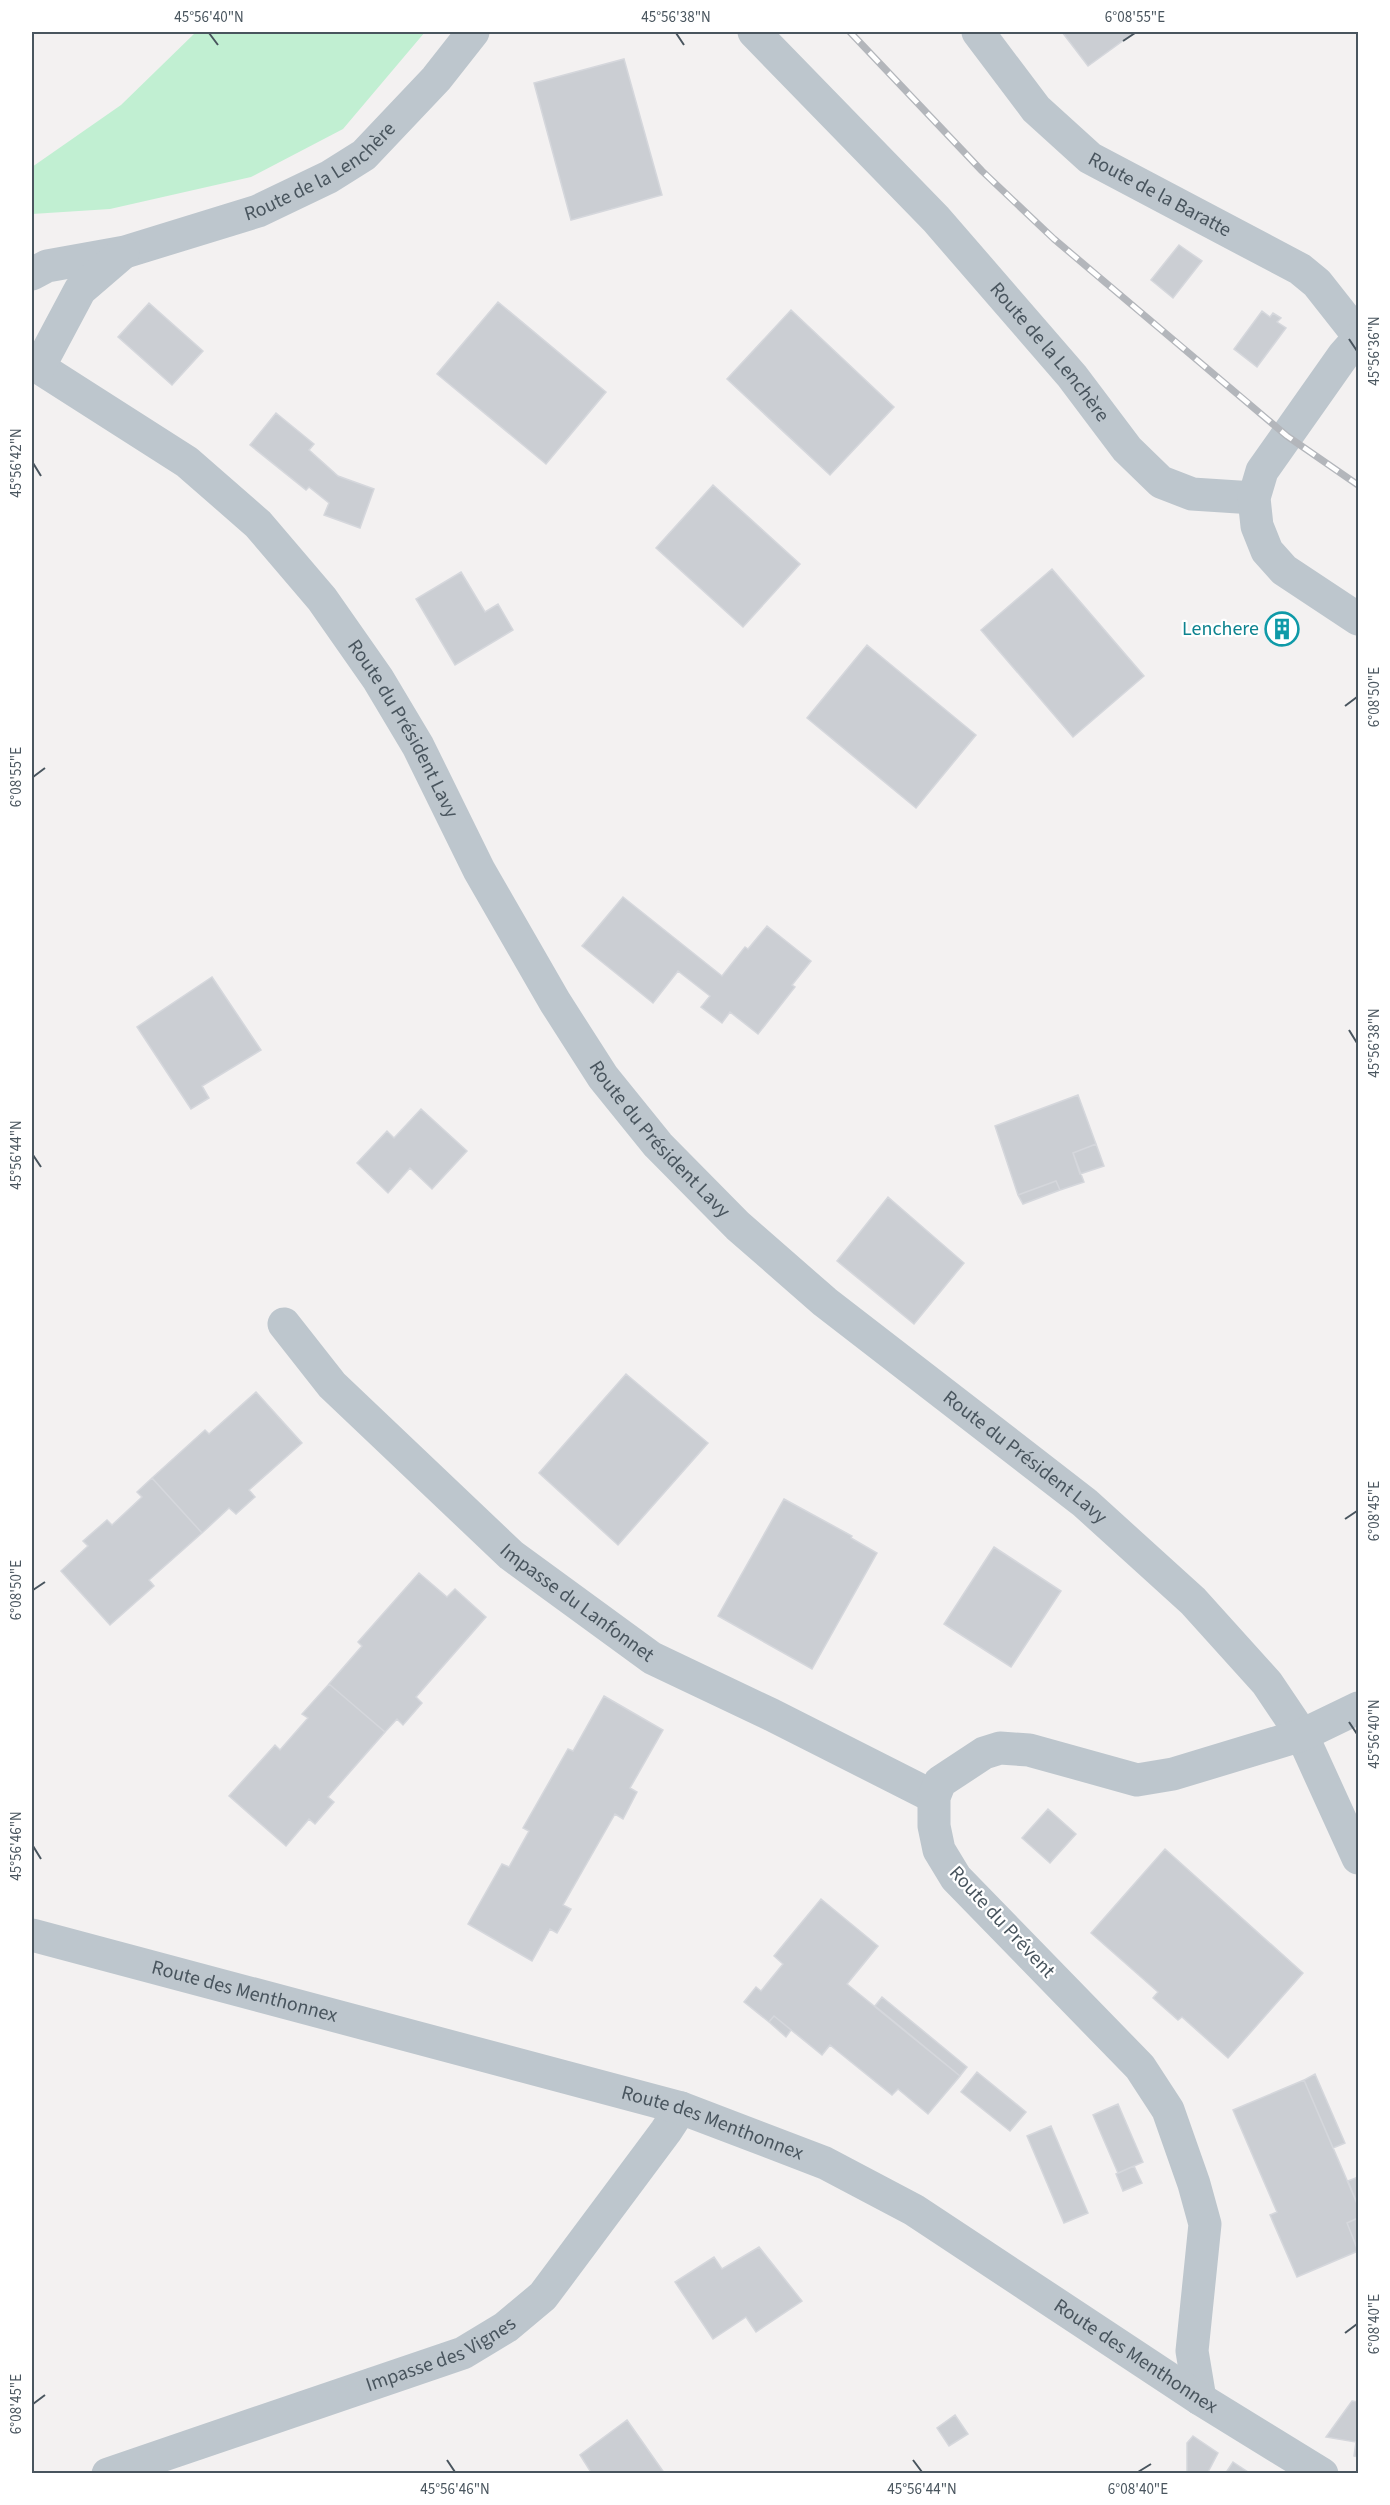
<svg xmlns="http://www.w3.org/2000/svg" width="1390" height="2505" font-family="'Source Sans 3',sans-serif">
  <style>
    .green { fill: #c1efd2 }
    .building { fill: #cbced3; stroke: #d5d7dc; stroke-width: 1.5 }
    .lines { fill: none; stroke-linecap: round; stroke-linejoin: round }
    .minor { stroke: #bdc6cd; stroke-width: 33 }
    .tertiary { stroke: #bdc6cd; stroke-width: 33 }
    .rail-casing { stroke: #b3b6bb; stroke-width: 7 }
    .rail { stroke: #fff; stroke-width: 4.5; stroke-dasharray: 14; stroke-linecap: butt }
    .ticks { fill: none; stroke: #49555e; stroke-width: 2 }
    .labels { text-anchor: middle; dominant-baseline: central; stroke-width: 4.5; stroke-linejoin: round; paint-order: stroke }
    .street-label { font-size: 20px; fill: #49555e; stroke: #fff }
    .culture-label { font-size: 20px; fill: #0d838f; stroke: #fff; text-anchor: end }
    .neatline { fill: none; stroke: #49555e; stroke-width: 2 }
    .ticks-label { font-size: 15px; text-anchor: middle; fill: #49555e }
  </style>
  <rect width="100%" height="100%" fill="#f3f1f1"/>
  <path class="green" d="M 196,32 L 425,32 L 343,129 L 251,177 L 110,209 L 32,214 L 32,167 L 121,105 Z"/>
  <path class="building" d="M 1062,32 L 1135,32 L 1088,66 Z
    M 624,59 L 662,195 L 571,220 L 534,83 Z
    M 1179,245 L 1202,261 L 1173,298 L 1151,280 Z
    M 498,302 L 606,392 L 546,464 L 437,374 Z
    M 149,303 L 203,351 L 172,385 L 118,337 Z
    M 791,310 L 894,407 L 830,475 L 727,379 Z
    M 1262,311 L 1270,317 L 1273,313 L 1281,318 L 1277,322 L 1286,328 L 1257,367 L 1234,349 Z
    M 276,413 L 314,444 L 309,450 L 338,476 L 374,489 L 360,528 L 324,515 L 329,503 L 309,487 L 306,490 L 250,445 Z
    M 713,485 L 800,564 L 743,627 L 656,548 Z
    M 1052,569 L 1144,676 L 1073,737 L 981,630 Z
    M 461,572 L 485,612 L 498,604 L 513,630 L 455,665 L 416,599 Z
    M 1275,617 L 1297,630 L 1290,642 L 1268,628 Z
    M 867,645 L 976,735 L 916,808 L 807,718 Z
    M 623,897 L 722,976 L 745,947 L 748,949 L 767,926 L 811,961 L 792,985 L 795,987 L 758,1034 L 730,1012 L 722,1023 L 701,1007 L 710,996 L 678,971 L 653,1003 L 582,946 Z
    M 212,977 L 261,1050 L 202,1086 L 209,1098 L 191,1109 L 137,1027 Z
    M 1078,1095 L 1096,1144 L 1073,1153 L 1084,1182 L 1060,1190 L 1056,1181 L 1018,1195 L 995,1126 Z
    M 421,1109 L 467,1151 L 432,1189 L 410,1168 L 388,1193 L 357,1163 L 387,1131 L 394,1138 Z
    M 1096,1144 L 1104,1166 L 1080,1174 L 1073,1153 Z
    M 1056,1181 L 1060,1190 L 1023,1204 L 1018,1195 Z
    M 888,1197 L 964,1263 L 914,1324 L 837,1261 Z
    M 626,1374 L 708,1443 L 618,1545 L 539,1473 Z
    M 256,1392 L 302,1443 L 249,1490 L 255,1497 L 236,1514 L 229,1508 L 202,1533 L 152,1478 L 205,1430 L 209,1434 Z
    M 152,1478 L 202,1533 L 149,1580 L 154,1586 L 110,1625 L 61,1571 L 88,1546 L 83,1541 L 107,1520 L 112,1525 L 142,1497 L 137,1492 Z
    M 784,1499 L 852,1536 L 851,1538 L 877,1553 L 812,1669 L 718,1616 Z
    M 994,1547 L 1061,1591 L 1011,1667 L 944,1624 Z
    M 419,1573 L 447,1597 L 455,1589 L 486,1617 L 416,1697 L 422,1703 L 403,1725 L 397,1719 L 385,1732 L 329,1684 L 362,1646 L 358,1642 Z
    M 329,1684 L 385,1732 L 328,1797 L 334,1802 L 315,1824 L 309,1819 L 286,1846 L 229,1796 L 275,1745 L 280,1750 L 308,1718 L 302,1714 Z
    M 604,1696 L 663,1730 L 630,1788 L 637,1792 L 623,1819 L 615,1814 L 563,1905 L 571,1909 L 557,1933 L 550,1929 L 532,1961 L 468,1924 L 502,1864 L 509,1867 L 529,1831 L 523,1828 L 568,1749 L 573,1751 Z
    M 1048,1809 L 1076,1834 L 1050,1863 L 1022,1838 Z
    M 1165,1849 L 1303,1973 L 1228,2058 L 1182,2017 L 1178,2020 L 1153,1998 L 1158,1992 L 1091,1933 Z
    M 821,1899 L 878,1946 L 847,1984 L 960,2076 L 928,2114 L 898,2089 L 892,2095 L 830,2045 L 822,2055 L 774,2016 L 769,2022 L 744,2002 L 756,1987 L 761,1991 L 783,1964 L 774,1956 Z
    M 882,1997 L 967,2067 L 960,2076 L 875,2006 Z
    M 774,2016 L 791,2030 L 786,2037 L 769,2022 Z
    M 977,2072 L 1026,2112 L 1010,2131 L 961,2092 Z
    M 1315,2074 L 1345,2143 L 1333,2148 L 1304,2080 Z
    M 1304,2080 L 1358,2206 L 1358,2218 L 1347,2223 L 1358,2251 L 1297,2277 L 1270,2215 L 1277,2212 L 1233,2110 Z
    M 1118,2104 L 1143,2162 L 1118,2173 L 1093,2115 Z
    M 1051,2126 L 1088,2213 L 1064,2223 L 1027,2136 Z
    M 1134,2166 L 1142,2183 L 1123,2191 L 1116,2174 Z
    M 1358,2177 L 1358,2206 L 1348,2181 Z
    M 1358,2218 L 1358,2250 L 1347,2223 Z
    M 759,2247 L 802,2301 L 756,2332 L 746,2317 L 713,2339 L 675,2282 L 714,2257 L 722,2269 Z
    M 1352,2401 L 1358,2402 L 1358,2457 L 1354,2456 L 1356,2442 L 1326,2437 Z
    M 955,2415 L 968,2434 L 949,2446 L 937,2428 Z
    M 627,2420 L 665,2474 L 592,2474 L 580,2455 Z
    M 1193,2436 L 1218,2453 L 1207,2474 L 1187,2474 L 1187,2443 Z
    M 1233,2462 L 1251,2474 L 1225,2474 Z"/>
  <g class="lines">
    <g class="minor">
      <path id="s1" d="M 754,32 L 936,219 L 1072,376 L 1127,449 L 1161,482 L 1192,494 L 1254,498"/>
      <path id="s2" d="M 978,32 L 1036,109 L 1090,158 L 1300,269 L 1317,283 L 1358,335"/>
      <path id="s3" d="M 32,274 L 47,266 L 125,252 L 258,211 L 329,177 L 364,155 L 436,79 L 473,32"/>
      <path d="M 1358,339 L 1343,356 L 1262,471 L 1254,498 L 1257,526 L 1267,551 L 1284,570 L 1358,619"/>
      <path id="s4" d="M 32,363 L 187,462 L 258,524 L 322,599 L 378,679 L 418,746 L 479,870 L 555,1002 L 603,1077 L 658,1145 L 738,1226 L 825,1302 L 1085,1503 L 1193,1601 L 1267,1683 L 1302,1735 L 1358,1858"/>
      <path d="M 39,367 L 80,290 L 123,253"/>
      <path id="s5" d="M 284,1324 L 332,1385 L 511,1555 L 652,1658 L 772,1715 L 934,1797"/>
      <path d="M 1200,2399 L 1192,2351 L 1205,2224 L 1194,2184 L 1168,2110 L 1140,2067 L 956,1878 L 939,1850 L 934,1826 L 934,1797 L 940,1782 L 984,1753 L 1000,1748 L 1029,1750 L 1137,1780 L 1173,1774 L 1302,1735 L 1358,1708"/>
      <path id="s6" d="M 108,2474 L 463,2353 L 506,2327 L 543,2296 L 666,2131 L 681,2108"/>
    </g>
    <path class="tertiary" id="s7" d="M 32,1935 L 681,2108 L 825,2163 L 914,2210 L 1200,2399 L 1322,2474"/>
    <defs>
      <path id="rail" d="M 850,32 L 982,171 L 1054,239 L 1287,436 L 1358,485"/>
    </defs>
    <use href="#rail" class="rail-casing"/>
    <use href="#rail" class="rail"/>
  </g>
  <path class="ticks" d="M 209,33 L 218,45M 676,33 L 684,45M 1123,41 L 1135,33M 1349,339 L 1357,351M 33,463 L 41,476M 1345,706 L 1357,697M 33,777 L 45,768M 1349,1030 L 1357,1043M 33,1155 L 41,1167M 1345,1519 L 1357,1511M 33,1590 L 45,1582M 1349,1722 L 1357,1734M 33,1846 L 41,1859M 1345,2333 L 1357,2324M 33,2404 L 45,2395M 447,2460 L 455,2472M 913,2460 L 922,2472M 1138,2472 L 1151,2464"/>
  <defs>
    <symbol id="building-ring" viewBox="-11 -11 22 22"><circle r="9.5" fill="#fff" stroke="#0f9aa8" stroke-width="1.5"/><path d="M-4-6H4V6H1V3H-1V6H-4ZM-2.5-4.3h1.7v1.8h-1.7ZM.8-4.3h1.7v1.8H.8ZM-2.5-1h1.7V.8h-1.7ZM.8-1h1.7V.8H.8Z" fill="#0f9aa8"/></symbol>
  </defs>
  <g fill-rule="evenodd">
    <use href="#building-ring" x="1263" y="610" width="38" height="38"/>
  </g>
  <g class="labels">
    <g class="street-label">
      <text stroke="none"><textPath href="#s3" startOffset="309">Route de la Lenchère</textPath></text>
      <text stroke="none"><textPath href="#s2" startOffset="248">Route de la Baratte</textPath></text>
      <text stroke="none"><textPath href="#s1" startOffset="436">Route de la Lenchère</textPath></text>
      <text stroke="none"><textPath href="#s4" startOffset="530">Route du Président Lavy</textPath></text>
      <text stroke="none"><textPath href="#s4" startOffset="1016">Route du Président Lavy</textPath></text>
      <text stroke="none"><textPath href="#s4" startOffset="1502">Route du Président Lavy</textPath></text>
      <text stroke="none"><textPath href="#s5" startOffset="406">Impasse du Lanfonnet</textPath></text>
      <text transform="translate(1002 1922) rotate(47)">Route du Prévent</text>
      <text stroke="none"><textPath href="#s7" startOffset="220">Route des Menthonnex</textPath></text>
      <text stroke="none"><textPath href="#s7" startOffset="706">Route des Menthonnex</textPath></text>
      <text stroke="none"><textPath href="#s6" startOffset="354">Impasse des Vignes</textPath></text>
      <text stroke="none"><textPath href="#s7" startOffset="1192">Route des Menthonnex</textPath></text>
    </g>
    <g class="culture-label">
      <text x="1259" y="629">Lenchere</text>
    </g>
  </g>
  <rect width="1390" height="2505" fill="none" stroke="#ffffff" stroke-width="66"/>
  <rect x="33" y="33" width="1324" height="2439" class="neatline"/>
  <g class="ticks-label">
    <text x="209" y="22">45°56'40"N</text>
    <text x="676" y="22">45°56'38"N</text>
    <text x="1135" y="22">6°08'55"E</text>
    <text transform="translate(1374 351) rotate(-90)" y="5">45°56'36"N</text>
    <text transform="translate(16 463) rotate(-90)" y="5">45°56'42"N</text>
    <text transform="translate(1374 697) rotate(-90)" y="5">6°08'50"E</text>
    <text transform="translate(16 777) rotate(-90)" y="5">6°08'55"E</text>
    <text transform="translate(1374 1043) rotate(-90)" y="5">45°56'38"N</text>
    <text transform="translate(16 1155) rotate(-90)" y="5">45°56'44"N</text>
    <text transform="translate(1374 1511) rotate(-90)" y="5">6°08'45"E</text>
    <text transform="translate(16 1590) rotate(-90)" y="5">6°08'50"E</text>
    <text transform="translate(1374 1734) rotate(-90)" y="5">45°56'40"N</text>
    <text transform="translate(16 1846) rotate(-90)" y="5">45°56'46"N</text>
    <text transform="translate(1374 2324) rotate(-90)" y="5">6°08'40"E</text>
    <text transform="translate(16 2404) rotate(-90)" y="5">6°08'45"E</text>
    <text x="455" y="2494">45°56'46"N</text>
    <text x="922" y="2494">45°56'44"N</text>
    <text x="1138" y="2494">6°08'40"E</text>
  </g>
</svg>
